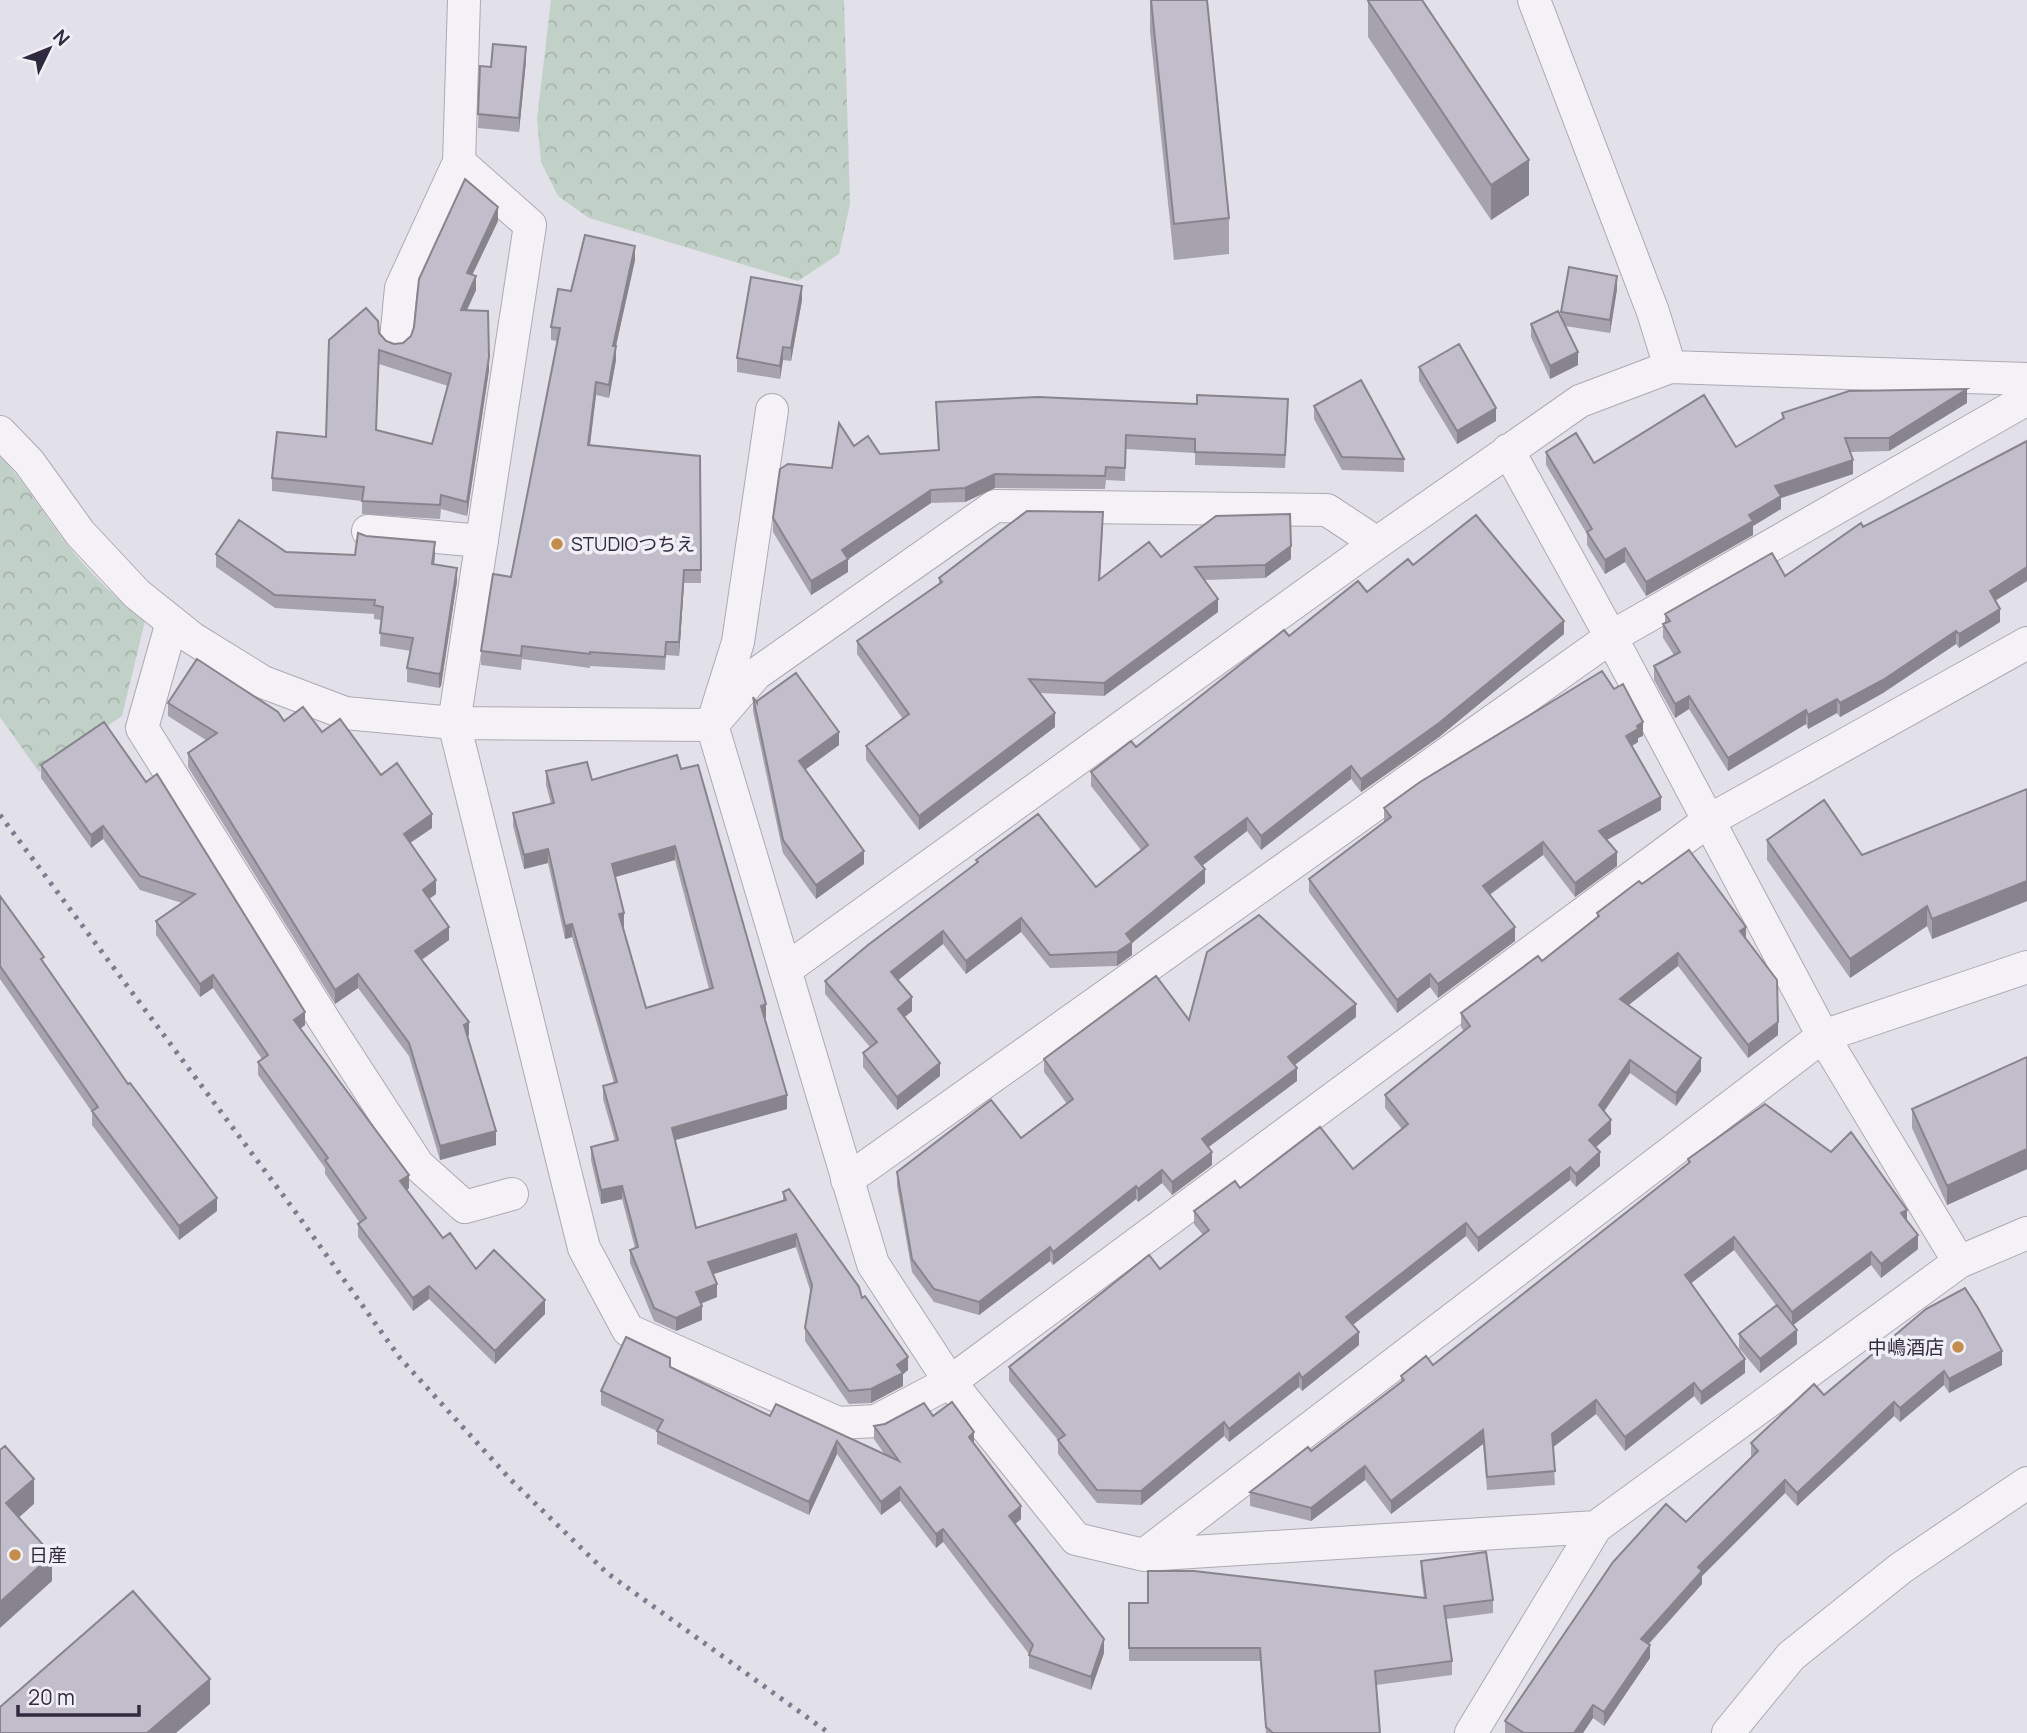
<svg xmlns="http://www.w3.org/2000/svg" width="2027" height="1733" font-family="Manrope,'Noto Sans JP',sans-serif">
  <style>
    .park { fill: url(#park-crowns) }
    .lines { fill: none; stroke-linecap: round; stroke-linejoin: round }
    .minor-casing { stroke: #ada9b5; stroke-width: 34 }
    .minor { stroke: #f4f2f6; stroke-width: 32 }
    .rail { stroke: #817a90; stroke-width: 5; stroke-dasharray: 3.5 7; stroke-linecap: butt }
    .wall { fill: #a6a3ae; fill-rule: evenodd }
    .shaded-wall { fill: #87848d }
    .building { fill: #c1bdca; stroke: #87848d; stroke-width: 2; fill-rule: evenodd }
    .poi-dot { fill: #c58d4d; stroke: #f1eff6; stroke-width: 2.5 }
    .labels { text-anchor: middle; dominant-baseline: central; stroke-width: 7; stroke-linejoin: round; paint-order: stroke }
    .poi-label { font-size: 19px; fill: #302a3e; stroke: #f1eff6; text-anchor: start }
  </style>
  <defs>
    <pattern id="park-crowns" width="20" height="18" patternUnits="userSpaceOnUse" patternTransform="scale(1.75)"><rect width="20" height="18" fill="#c2d1c8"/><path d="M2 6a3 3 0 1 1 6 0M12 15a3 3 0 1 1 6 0" fill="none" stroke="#a7b4ad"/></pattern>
  </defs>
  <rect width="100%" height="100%" fill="#e2e0e8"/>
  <path class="park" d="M 551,0 L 844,0 L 850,204 L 839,254 L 798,281 L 589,218 L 558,196 L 541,162 L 537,119 Z
    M 0,456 C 25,482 43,513 65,542 C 88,571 116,599 145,621 L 122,716 L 39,772 L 0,717 Z"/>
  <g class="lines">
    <defs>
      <path id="minor" d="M 464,0 L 459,162 L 530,225 L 454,723 L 584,1248 L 628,1330 L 838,1423 L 876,1421 L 950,1382 L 1708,821 L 2027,643
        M 1534,0 L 1653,312 L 1670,367
        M 396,339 L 401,288 L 459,162
        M 772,410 L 738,642 L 712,725 L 873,1264 L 950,1382 L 1076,1539 L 1144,1555 L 1596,1527
        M 0,432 L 29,462 L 80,533 L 137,594 L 192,638 L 263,682 L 345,713 L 454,723 L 712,725 L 756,674 L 995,506 L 1327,510 L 1377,543
        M 1508,450 L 1611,637 L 1823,1036 L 1959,1262
        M 368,531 L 482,541
        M 172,622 L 142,728 L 324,1020 L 418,1165 L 465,1207 L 512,1194
        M 785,970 L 1377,543 L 1580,401 L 1670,367 L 2027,379
        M 847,1180 L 1611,637 L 2027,399
        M 1144,1555 L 1823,1036 L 2027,967
        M 1471,1733 L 1596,1527 L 1959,1262 L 2027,1233
        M 1728,1733 L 1791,1656 L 1901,1568 L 2027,1483"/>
    </defs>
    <use href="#minor" class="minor-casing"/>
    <use href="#minor" class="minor"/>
    <path class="rail" d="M 0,815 L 297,1214 L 400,1358 L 510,1479 L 607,1573 L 829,1733"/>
  </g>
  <path class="wall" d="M 1150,0 L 1229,218 L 1229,254 L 1174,260 L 1150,32 Z
    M 1368,1 L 1529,195 L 1491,220 L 1368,37 Z
    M 526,61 L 519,132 L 478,128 L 480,66 L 491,67 Z
    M 498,221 L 472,275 L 476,290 L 467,310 L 489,370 L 467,516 L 441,509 L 440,519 L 362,514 L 362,501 L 272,491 L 272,478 L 326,437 L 379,333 L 386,341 L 394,344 L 403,343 L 411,336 ZM 379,364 L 448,386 L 432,444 L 376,430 Z
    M 635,260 L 616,346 L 616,360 L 609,398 L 596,395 L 590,446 L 700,456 L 701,583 L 684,583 L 679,656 L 666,655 L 665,670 L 590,666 L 590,668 L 522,659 L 521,670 L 481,665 L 481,651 L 511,577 L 557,341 L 551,340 L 551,327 Z
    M 1617,289 L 1610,333 L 1565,326 L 1578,365 L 1550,379 L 1531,337 L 1531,324 L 1561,318 L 1561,312 Z
    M 802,300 L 791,361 L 783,360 L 780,379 L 737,372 L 737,358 Z
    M 1419,367 L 1496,421 L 1457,444 L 1419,381 Z
    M 936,402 L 1288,412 L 1285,468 L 1195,465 L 1195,453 L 1126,449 L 1125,481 L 1106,480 L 1105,489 L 995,488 L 965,502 L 931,503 L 848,559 L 848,572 L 811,595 L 773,532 L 773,518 L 832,468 L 854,446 L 880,454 L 938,451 Z
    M 1967,403 L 1889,451 L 1850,452 L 1853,474 L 1781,498 L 1781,509 L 1753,526 L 1753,535 L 1646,596 L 1625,562 L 1605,574 L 1587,545 L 1587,534 L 1546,465 L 1546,452 L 1594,463 L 1736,447 L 1782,419 L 1782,413 Z
    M 1314,406 L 1404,459 L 1404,472 L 1342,470 L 1314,419 Z
    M 2027,441 L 2027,581 L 1995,600 L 2000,622 L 1959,648 L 1956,644 L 1883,693 L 1840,717 L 1837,713 L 1808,729 L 1806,724 L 1728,771 L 1689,709 L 1675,718 L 1654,680 L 1654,666 L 1674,655 L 1663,638 L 1663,624 L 1665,623 L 1665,614 L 1785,576 L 1863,527 Z
    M 1103,526 L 1100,579 L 1161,557 L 1291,559 L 1265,578 L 1204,580 L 1218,612 L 1104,696 L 1040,693 L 1055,727 L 919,830 L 866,760 L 866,746 L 903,719 L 857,654 L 857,641 L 939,584 L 939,578 Z
    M 366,536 L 435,555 L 434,565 L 457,581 L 441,686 L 439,688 L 407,682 L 407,668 L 411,651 L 380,646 L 381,620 L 374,619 L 374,614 L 275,608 L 216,567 L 216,554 L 286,552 L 355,555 Z
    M 1413,565 L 1564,634 L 1439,737 L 1361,792 L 1351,779 L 1261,850 L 1247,831 L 1202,866 L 1205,883 L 1132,943 L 1132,955 L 1117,966 L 1050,968 L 1021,932 L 966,974 L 943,944 L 898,980 L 912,1011 L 905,1017 L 940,1076 L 897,1110 L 863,1067 L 863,1053 L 870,1047 L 825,994 L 825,981 L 976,864 L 976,860 L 1096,887 L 1141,850 L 1091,786 L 1091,772 L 1136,747 L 1289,636 Z
    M 753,697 L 757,703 L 839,745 L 805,770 L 864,864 L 816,899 L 783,853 L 753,711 Z
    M 168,703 L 284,721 L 322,732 L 381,775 L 432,828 L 410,843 L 436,894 L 429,899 L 449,940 L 422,960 L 469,1035 L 467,1036 L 496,1145 L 440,1160 L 409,1056 L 358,988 L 335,1004 L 188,767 L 188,753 L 206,740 L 168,716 Z
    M 104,722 L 305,1025 L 300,1029 L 409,1188 L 407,1190 L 443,1238 L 476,1269 L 545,1314 L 495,1364 L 429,1299 L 413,1311 L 358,1237 L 358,1224 L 360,1223 L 325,1174 L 325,1168 L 258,1075 L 258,1062 L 262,1059 L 213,988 L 200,997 L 156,935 L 156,921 L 182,903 L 140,890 L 103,839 L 91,848 L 41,778 L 41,765 Z
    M 1643,736 L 1638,738 L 1638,742 L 1632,746 L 1661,810 L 1607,840 L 1617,866 L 1575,897 L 1543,855 L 1490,895 L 1515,941 L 1438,998 L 1430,987 L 1397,1013 L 1309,892 L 1309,879 L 1384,822 L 1384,808 Z
    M 681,769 L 766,1018 L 765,1018 L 787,1109 L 675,1140 L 696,1228 L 783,1200 L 783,1192 L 862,1298 L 908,1370 L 903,1374 L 903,1386 L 871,1403 L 849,1404 L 805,1341 L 805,1328 L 811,1293 L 796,1247 L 713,1274 L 717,1297 L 701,1304 L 702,1320 L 676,1331 L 654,1321 L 630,1263 L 630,1250 L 635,1248 L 622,1199 L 601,1204 L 591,1160 L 591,1147 L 615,1141 L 603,1099 L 603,1086 L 614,1083 L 572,937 L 565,939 L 548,863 L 524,869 L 513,826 L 513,813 L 551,804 L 546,785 L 546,771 L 592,780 ZM 675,860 L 709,989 L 646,1008 L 623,927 L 615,877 Z
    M 2027,789 L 2027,901 L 1932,939 L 1927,926 L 1850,978 L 1767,860 L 1767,840 L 1862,855 Z
    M 1642,884 L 1746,939 L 1778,1035 L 1748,1058 L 1678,966 L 1628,1005 L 1701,1071 L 1676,1106 L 1630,1073 L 1604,1111 L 1611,1134 L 1596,1147 L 1600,1166 L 1576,1187 L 1570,1180 L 1478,1252 L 1466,1236 L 1353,1325 L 1359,1345 L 1302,1391 L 1299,1387 L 1229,1442 L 1224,1436 L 1141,1505 L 1097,1503 L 1058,1454 L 1058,1440 L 1009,1381 L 1009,1367 L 1160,1269 L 1203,1235 L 1194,1224 L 1194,1211 L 1240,1188 L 1353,1169 L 1402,1129 L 1385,1108 L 1385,1095 L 1464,1031 L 1461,1027 L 1461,1013 L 1542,961 L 1597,918 L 1597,913 Z
    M 0,896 L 44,964 L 217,1211 L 179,1240 L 92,1125 L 92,1112 L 0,979 Z
    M 1356,1017 L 1295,1065 L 1297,1081 L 1208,1147 L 1212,1165 L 1172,1195 L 1162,1183 L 1138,1202 L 1136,1199 L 1053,1265 L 1050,1261 L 979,1315 L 934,1302 L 912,1272 L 897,1186 L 897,1172 L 1021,1138 L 1067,1104 L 1044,1072 L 1044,1059 L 1189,1020 Z
    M 2027,1057 L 2027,1169 L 1947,1205 L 1912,1128 L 1912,1109 Z
    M 1688,1159 L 1907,1222 L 1918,1249 L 1881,1278 L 1871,1265 L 1793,1325 L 1797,1344 L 1760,1373 L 1739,1348 L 1739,1334 L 1776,1305 L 1734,1250 L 1691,1283 L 1745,1373 L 1701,1405 L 1694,1396 L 1625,1451 L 1596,1414 L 1553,1447 L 1555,1485 L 1487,1490 L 1483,1444 L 1391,1514 L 1365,1480 L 1311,1521 L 1250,1506 L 1250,1492 L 1311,1451 L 1401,1382 L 1401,1376 L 1433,1365 L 1688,1163 Z
    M 1926,1309 L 2002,1365 L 1949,1393 L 1944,1385 L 1900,1422 L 1894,1416 L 1797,1506 L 1785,1493 L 1702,1576 L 1702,1584 L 1649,1644 L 1650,1658 L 1604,1726 L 1593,1718 L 1583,1733 L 1505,1733 L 1505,1721 L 1686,1522 L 1751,1457 L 1751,1443 L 1824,1395 Z
    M 670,1367 L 770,1416 L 885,1455 L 874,1439 L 874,1426 L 933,1416 L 974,1444 L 1021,1519 L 1015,1524 L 1104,1653 L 1091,1690 L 1029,1668 L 1029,1654 L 943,1542 L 936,1548 L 900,1501 L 881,1515 L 837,1454 L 809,1515 L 657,1444 L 657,1431 L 601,1405 L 601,1391 Z
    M 1421,1561 L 1493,1600 L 1493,1613 L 1446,1619 L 1452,1661 L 1452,1675 L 1376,1685 L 1380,1733 L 1266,1733 L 1260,1661 L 1129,1661 L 1129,1603 L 1424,1598 L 1421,1575 Z"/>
  <path class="shaded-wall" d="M 526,47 L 526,61 L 519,132 L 519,118 Z
    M 1529,160 L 1529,195 L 1491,220 L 1491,185 Z
    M 498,207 L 498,221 L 467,286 L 467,273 Z
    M 635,246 L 635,260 L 613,359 L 613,346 Z
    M 476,276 L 476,290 L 461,323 L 461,310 Z
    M 1617,276 L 1617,289 L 1610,333 L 1610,320 Z
    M 802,286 L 802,300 L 791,361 L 791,348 Z
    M 616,346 L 616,360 L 609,398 L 609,385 Z
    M 783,347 L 783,360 L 780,379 L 780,366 Z
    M 1578,352 L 1578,365 L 1550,379 L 1550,366 Z
    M 489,357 L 489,370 L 467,516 L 467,502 Z
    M 596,382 L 596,395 L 588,459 L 588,445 Z
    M 1967,389 L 1967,403 L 1889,451 L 1889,438 Z
    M 1496,408 L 1496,421 L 1457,444 L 1457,431 Z
    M 1853,460 L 1853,474 L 1781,498 L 1781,509 L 1753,526 L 1753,535 L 1646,596 L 1646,582 L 1749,515 L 1775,486 Z
    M 995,474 L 995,488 L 965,502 L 965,488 Z
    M 931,490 L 931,503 L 847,560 L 848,559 L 848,572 L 811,595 L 811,581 L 842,550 Z
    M 435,542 L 435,555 L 432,578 L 432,564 Z
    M 1291,546 L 1291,559 L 1265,578 L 1265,565 Z
    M 1625,548 L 1625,562 L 1605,574 L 1605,560 Z
    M 2027,567 L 2027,581 L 1990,604 L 1990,591 Z
    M 457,568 L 457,581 L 441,686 L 439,688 L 439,674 Z
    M 684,570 L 684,583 L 679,656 L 679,642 Z
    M 1218,599 L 1218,612 L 1104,696 L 1104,683 Z
    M 2000,609 L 2000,622 L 1959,648 L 1959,634 Z
    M 1564,621 L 1564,634 L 1439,737 L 1361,792 L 1361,779 Z
    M 1956,631 L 1956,644 L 1883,693 L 1840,717 L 1840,703 Z
    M 1689,696 L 1689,709 L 1675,718 L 1675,704 Z
    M 1837,699 L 1837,713 L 1808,729 L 1808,715 Z
    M 1806,710 L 1806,724 L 1728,771 L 1728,758 Z
    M 1055,713 L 1055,727 L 919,830 L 919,816 Z
    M 1643,722 L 1643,736 L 1638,738 L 1638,742 L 1626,749 L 1626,736 L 1637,726 Z
    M 839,732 L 839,745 L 799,774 L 799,761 Z
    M 1351,766 L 1351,779 L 1261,850 L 1261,836 Z
    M 1661,797 L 1661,810 L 1599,844 L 1599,831 Z
    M 432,814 L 432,828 L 404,847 L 404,834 Z
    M 1247,818 L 1247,831 L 1195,871 L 1195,857 Z
    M 103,826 L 103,839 L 91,848 L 91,835 Z
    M 1543,842 L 1543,855 L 1483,899 L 1483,886 Z
    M 675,846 L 675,860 L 612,878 L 612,864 Z
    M 548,849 L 548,863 L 524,869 L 524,855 Z
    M 864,851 L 864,864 L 816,899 L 816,885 Z
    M 1617,852 L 1617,866 L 1575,897 L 1575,883 Z
    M 1205,869 L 1205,883 L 1132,943 L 1132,955 L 1117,966 L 1117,952 L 1126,934 Z
    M 436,880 L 436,894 L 423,903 L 423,890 Z
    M 2027,881 L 2027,901 L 1932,939 L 1932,919 Z
    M 1927,906 L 1927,926 L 1850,978 L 1850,959 Z
    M 624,913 L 624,927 L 619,928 L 619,914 Z
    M 1021,918 L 1021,932 L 966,974 L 966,961 Z
    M 572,924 L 572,937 L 565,939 L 565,926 Z
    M 449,927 L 449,940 L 415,964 L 415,951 Z
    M 1515,927 L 1515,941 L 1438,998 L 1438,984 Z
    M 1746,927 L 1746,940 L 1740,931 Z
    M 943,931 L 943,944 L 891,986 L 891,972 Z
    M 1678,953 L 1678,966 L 1620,1012 L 1620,999 Z
    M 358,974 L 358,988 L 335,1004 L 335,990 Z
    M 1430,974 L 1430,987 L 1397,1013 L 1397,1000 Z
    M 213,975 L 213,988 L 200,997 L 200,984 Z
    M 912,997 L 912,1011 L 898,1022 L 898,1009 Z
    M 766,1004 L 766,1018 L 761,1019 L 761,1006 Z
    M 1356,1004 L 1356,1017 L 1288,1070 L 1288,1057 Z
    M 305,1012 L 305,1025 L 294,1033 L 294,1020 Z
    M 469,1022 L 469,1035 L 464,1039 L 464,1025 Z
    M 1778,1022 L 1778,1035 L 1748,1058 L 1748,1045 Z
    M 1701,1058 L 1701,1071 L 1676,1106 L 1676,1093 Z
    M 1630,1060 L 1630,1073 L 1599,1119 L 1599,1105 Z
    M 940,1063 L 940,1076 L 897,1110 L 897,1097 Z
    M 1297,1068 L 1297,1081 L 1202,1152 L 1202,1139 Z
    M 787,1095 L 787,1109 L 672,1141 L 672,1128 Z
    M 1611,1120 L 1611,1134 L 1589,1153 L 1589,1140 Z
    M 496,1131 L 496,1145 L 440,1160 L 440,1146 Z
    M 2027,1149 L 2027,1169 L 1947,1205 L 1947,1186 Z
    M 1212,1152 L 1212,1165 L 1172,1195 L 1172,1182 Z
    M 1600,1152 L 1600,1166 L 1576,1187 L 1576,1174 Z
    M 1570,1167 L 1570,1180 L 1478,1252 L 1478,1238 Z
    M 1162,1170 L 1162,1183 L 1138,1202 L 1138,1189 Z
    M 409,1175 L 409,1188 L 400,1195 L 400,1181 Z
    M 622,1186 L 622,1199 L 601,1204 L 601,1190 Z
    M 1136,1186 L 1136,1199 L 1053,1265 L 1053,1252 Z
    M 217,1198 L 217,1211 L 179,1240 L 179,1226 Z
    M 1907,1210 L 1907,1223 L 1901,1213 Z
    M 1466,1223 L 1466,1236 L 1346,1330 L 1346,1317 Z
    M 796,1234 L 796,1247 L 708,1276 L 708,1262 Z
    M 1918,1235 L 1918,1249 L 1881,1278 L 1881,1264 Z
    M 1734,1237 L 1734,1250 L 1685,1288 L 1685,1275 Z
    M 1050,1247 L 1050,1261 L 979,1315 L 979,1302 Z
    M 1871,1252 L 1871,1265 L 1792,1326 L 1792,1312 Z
    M 717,1284 L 717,1297 L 696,1305 L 696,1292 Z
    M 429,1286 L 429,1299 L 413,1311 L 413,1298 Z
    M 545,1300 L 545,1314 L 495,1364 L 495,1351 Z
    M 702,1306 L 702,1320 L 676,1331 L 676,1318 Z
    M 1797,1330 L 1797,1344 L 1760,1373 L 1760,1359 Z
    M 1359,1332 L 1359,1345 L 1302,1391 L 1302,1378 Z
    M 2002,1351 L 2002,1365 L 1949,1393 L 1949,1379 Z
    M 908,1357 L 908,1370 L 903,1374 L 903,1386 L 871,1403 L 871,1389 L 897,1365 Z
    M 1745,1359 L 1745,1373 L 1701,1405 L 1701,1392 Z
    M 1944,1371 L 1944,1385 L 1900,1422 L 1900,1408 Z
    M 1299,1373 L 1299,1387 L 1229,1442 L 1229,1429 Z
    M 1694,1383 L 1694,1396 L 1625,1451 L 1625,1437 Z
    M 1596,1400 L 1596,1414 L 1552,1448 L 1552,1434 Z
    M 1894,1402 L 1894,1416 L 1797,1506 L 1797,1493 Z
    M 1224,1422 L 1224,1436 L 1141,1505 L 1141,1491 Z
    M 1483,1430 L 1483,1444 L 1391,1514 L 1391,1501 Z
    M 974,1432 L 974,1446 L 969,1437 Z
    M 837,1441 L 837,1454 L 809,1515 L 809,1502 Z
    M 1365,1466 L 1365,1480 L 1311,1521 L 1311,1508 Z
    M 34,1479 L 34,1504 L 6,1529 L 6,1503 Z
    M 1785,1480 L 1785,1493 L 1702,1576 L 1702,1584 L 1641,1652 L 1641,1639 L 1698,1567 Z
    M 900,1487 L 900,1501 L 881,1515 L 881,1502 Z
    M 1021,1506 L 1021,1519 L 1009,1529 L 1009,1516 Z
    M 943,1529 L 943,1542 L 936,1548 L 936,1534 Z
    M 52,1555 L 52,1581 L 0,1628 L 0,1602 Z
    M 1104,1639 L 1104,1653 L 1091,1690 L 1091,1677 Z
    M 1650,1645 L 1650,1658 L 1604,1726 L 1604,1712 Z
    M 210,1679 L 210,1704 L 176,1733 L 147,1733 Z
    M 1593,1705 L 1593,1718 L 1583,1733 L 1574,1733 Z"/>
  <path class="building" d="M 1151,0 L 1207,0 L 1229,218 L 1174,224 Z
    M 1369,0 L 1422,0 L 1529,160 L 1491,185 L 1368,1 Z
    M 493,44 L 526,47 L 519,118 L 478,114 L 480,66 L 491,67 Z
    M 465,179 L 498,207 L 467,273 L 476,276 L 461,310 L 488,311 L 489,357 L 467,502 L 441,495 L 440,505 L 362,501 L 364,487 L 272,478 L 277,432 L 326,437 L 329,340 L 366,308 L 378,321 L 379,333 L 386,341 L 394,344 L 403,343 L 411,336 L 414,327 L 419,279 ZM 379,350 L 451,374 L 432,444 L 376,430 Z
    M 585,235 L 635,246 L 613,346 L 616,346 L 609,385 L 596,382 L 588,445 L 700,456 L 701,570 L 684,570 L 679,642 L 666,642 L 665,657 L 590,652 L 590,654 L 522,646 L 521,656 L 481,651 L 493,574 L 511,577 L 560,328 L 551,327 L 558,289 L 571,291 Z
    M 1569,267 L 1617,276 L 1610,320 L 1561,312 Z
    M 751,277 L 802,286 L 791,348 L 783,347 L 780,366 L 737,358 Z
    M 1558,311 L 1578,352 L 1550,366 L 1531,324 Z
    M 1459,344 L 1496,408 L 1457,431 L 1419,367 Z
    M 1361,380 L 1404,459 L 1342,457 L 1314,406 Z
    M 1967,389 L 1889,438 L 1845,438 L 1853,460 L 1775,486 L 1781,496 L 1749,515 L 1753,521 L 1646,582 L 1625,548 L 1605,560 L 1587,532 L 1592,529 L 1546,452 L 1576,433 L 1594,463 L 1704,395 L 1736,447 L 1784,418 L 1782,413 L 1849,391 Z
    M 1197,395 L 1288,399 L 1285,455 L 1195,452 L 1195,439 L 1126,435 L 1125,468 L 1106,467 L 1105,476 L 995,474 L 965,488 L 931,490 L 842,550 L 848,559 L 811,581 L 773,518 L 780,469 L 788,464 L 832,468 L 839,423 L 854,446 L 868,436 L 880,454 L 939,450 L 936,402 L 1038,397 L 1197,404 Z
    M 2027,441 L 2027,567 L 1990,591 L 2000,609 L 1959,634 L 1956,631 L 1883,680 L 1840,703 L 1837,699 L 1808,715 L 1806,710 L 1728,758 L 1689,696 L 1675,704 L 1654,666 L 1680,652 L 1663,624 L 1670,621 L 1665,614 L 1772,553 L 1785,576 L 1861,523 L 1863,527 Z
    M 1027,511 L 1103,512 L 1099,580 L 1149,542 L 1161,557 L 1216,516 L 1290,514 L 1291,546 L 1265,565 L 1195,567 L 1218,599 L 1104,683 L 1029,679 L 1055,713 L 919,816 L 866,746 L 909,714 L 857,641 L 942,582 L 939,578 Z
    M 1476,515 L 1564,621 L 1439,723 L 1361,779 L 1351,766 L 1261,836 L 1247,818 L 1195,857 L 1205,869 L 1126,934 L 1132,942 L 1117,952 L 1050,955 L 1021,918 L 966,961 L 943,931 L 891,972 L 912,997 L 898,1009 L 940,1063 L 897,1097 L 863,1053 L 877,1042 L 825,981 L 868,945 L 978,862 L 976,860 L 1038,814 L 1096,887 L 1148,845 L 1091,772 L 1131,741 L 1136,747 L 1284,630 L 1289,636 L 1358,581 L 1367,592 L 1408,559 L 1413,565 Z
    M 239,520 L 286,552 L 355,555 L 358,533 L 366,536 L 435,542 L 432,564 L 457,568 L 441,672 L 439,674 L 407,668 L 413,638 L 380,633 L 383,607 L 374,605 L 375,600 L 275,595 L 216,554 Z
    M 197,659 L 278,712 L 284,721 L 303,707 L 322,732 L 340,719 L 381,775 L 397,763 L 432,814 L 404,834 L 436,880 L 423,890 L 449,927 L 415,951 L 469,1022 L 464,1025 L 496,1131 L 440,1146 L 409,1043 L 358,974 L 335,990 L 188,753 L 217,733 L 168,703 Z
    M 1602,671 L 1614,689 L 1623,684 L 1643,722 L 1637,726 L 1638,729 L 1626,736 L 1661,797 L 1599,831 L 1617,852 L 1575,883 L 1543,842 L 1483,886 L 1515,927 L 1438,984 L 1430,974 L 1397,1000 L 1309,879 L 1391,817 L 1384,808 L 1420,782 Z
    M 796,673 L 839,732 L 799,761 L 864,851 L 816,885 L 783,840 L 753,697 L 757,703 L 757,701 Z
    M 104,722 L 146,782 L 157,774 L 305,1012 L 294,1020 L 409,1175 L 400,1181 L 443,1238 L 450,1233 L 476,1269 L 494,1250 L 545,1300 L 495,1351 L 429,1286 L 413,1298 L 358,1224 L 366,1218 L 325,1160 L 328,1158 L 258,1062 L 268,1055 L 213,975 L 200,984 L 156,921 L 195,894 L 140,876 L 103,826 L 91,835 L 41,765 Z
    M 677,755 L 681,769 L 698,765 L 766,1004 L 761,1006 L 787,1095 L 672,1128 L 696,1228 L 786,1200 L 783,1192 L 789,1189 L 859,1287 L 862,1298 L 865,1296 L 908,1357 L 897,1365 L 903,1373 L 871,1389 L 849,1391 L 805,1328 L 812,1285 L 796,1234 L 708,1262 L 717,1284 L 696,1292 L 702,1306 L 676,1318 L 654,1308 L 630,1250 L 638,1247 L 622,1186 L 601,1190 L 591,1147 L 618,1140 L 603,1086 L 617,1082 L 572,924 L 565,926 L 548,849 L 524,855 L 513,813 L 554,803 L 546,771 L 587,762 L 592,780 ZM 675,846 L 713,988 L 646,1008 L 619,914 L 624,913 L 612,864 Z
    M 2027,789 L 2027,881 L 1932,919 L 1927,906 L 1850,959 L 1767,840 L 1824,800 L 1862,855 Z
    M 1689,850 L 1746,927 L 1740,931 L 1777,980 L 1778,1022 L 1748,1045 L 1678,953 L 1620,999 L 1701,1058 L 1676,1093 L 1630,1060 L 1599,1105 L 1611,1120 L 1589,1140 L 1600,1152 L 1576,1174 L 1570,1167 L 1478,1238 L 1466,1223 L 1346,1317 L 1359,1332 L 1302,1378 L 1299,1373 L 1229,1429 L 1224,1422 L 1141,1491 L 1097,1490 L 1058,1440 L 1065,1435 L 1009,1367 L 1149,1255 L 1160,1269 L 1209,1230 L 1194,1211 L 1235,1181 L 1240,1188 L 1320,1127 L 1353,1169 L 1408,1124 L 1385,1095 L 1470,1026 L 1461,1013 L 1538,956 L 1542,961 L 1599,916 L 1597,913 L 1639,881 L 1642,884 Z
    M 0,896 L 44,957 L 41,959 L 128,1084 L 130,1083 L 217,1198 L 179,1226 L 92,1111 L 98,1107 L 0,966 Z
    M 1259,915 L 1356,1004 L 1288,1057 L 1297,1068 L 1202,1139 L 1212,1152 L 1172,1182 L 1162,1170 L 1138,1189 L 1136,1186 L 1053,1252 L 1050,1247 L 979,1302 L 934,1289 L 912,1259 L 897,1172 L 991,1100 L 1021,1138 L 1073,1099 L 1044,1059 L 1156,976 L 1189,1020 L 1207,952 Z
    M 2027,1057 L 2027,1149 L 1947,1186 L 1912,1109 Z
    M 1765,1104 L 1831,1152 L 1851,1132 L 1907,1210 L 1901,1213 L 1918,1235 L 1881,1264 L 1871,1252 L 1792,1312 L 1734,1237 L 1685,1275 L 1745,1359 L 1701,1392 L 1694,1383 L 1625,1437 L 1596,1400 L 1552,1434 L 1555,1471 L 1487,1477 L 1483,1430 L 1391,1501 L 1365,1466 L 1311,1508 L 1250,1492 L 1308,1447 L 1311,1451 L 1404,1380 L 1401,1376 L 1426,1356 L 1433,1365 L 1690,1162 L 1688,1159 Z
    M 1965,1288 L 1978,1308 L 2002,1351 L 1949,1379 L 1944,1371 L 1900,1408 L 1894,1402 L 1797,1493 L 1785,1480 L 1698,1567 L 1702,1571 L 1641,1639 L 1650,1645 L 1604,1712 L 1593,1705 L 1574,1733 L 1524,1733 L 1505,1721 L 1613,1562 L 1666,1504 L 1686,1522 L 1758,1451 L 1751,1443 L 1814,1384 L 1824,1395 L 1926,1309 Z
    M 1777,1305 L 1797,1330 L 1760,1359 L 1739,1334 Z
    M 626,1337 L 670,1358 L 670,1367 L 770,1416 L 776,1404 L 899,1461 L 874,1426 L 885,1424 L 924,1403 L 933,1416 L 952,1402 L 974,1432 L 969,1437 L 1021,1506 L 1009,1516 L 1104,1639 L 1091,1677 L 1029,1655 L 1033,1645 L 943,1529 L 936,1534 L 900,1487 L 881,1502 L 837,1441 L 809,1502 L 657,1431 L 663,1420 L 601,1391 Z
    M 5,1446 L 34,1479 L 6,1503 L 52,1555 L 0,1602 L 0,1450 Z
    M 1486,1552 L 1493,1600 L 1444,1606 L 1452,1661 L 1375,1671 L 1380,1733 L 1273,1733 L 1266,1727 L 1260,1648 L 1129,1648 L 1129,1603 L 1148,1603 L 1148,1571 L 1194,1571 L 1426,1598 L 1421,1561 Z
    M 133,1591 L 210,1679 L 147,1733 L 0,1733 L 0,1707 Z"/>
  <g class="poi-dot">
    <circle cx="557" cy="544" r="7"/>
    <circle cx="1958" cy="1347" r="7"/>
    <circle cx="15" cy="1555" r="7"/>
  </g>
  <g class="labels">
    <g class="poi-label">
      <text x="571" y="544">STUDIOつちえ</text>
      <text x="1944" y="1347" text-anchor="end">中嶋酒店</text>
      <text x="29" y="1555">日産</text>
    </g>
  </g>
  <g transform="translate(49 49) rotate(47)" stroke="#f1eff6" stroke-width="5" paint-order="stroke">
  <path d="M0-5L12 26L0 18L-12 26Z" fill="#302a3e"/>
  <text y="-10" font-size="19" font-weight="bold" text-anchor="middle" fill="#302a3e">N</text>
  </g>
  <path d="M18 1705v10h121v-10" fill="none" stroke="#302a3e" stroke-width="3.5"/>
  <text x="28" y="1705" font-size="21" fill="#302a3e" stroke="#f1eff6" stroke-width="5" paint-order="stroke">20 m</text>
</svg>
